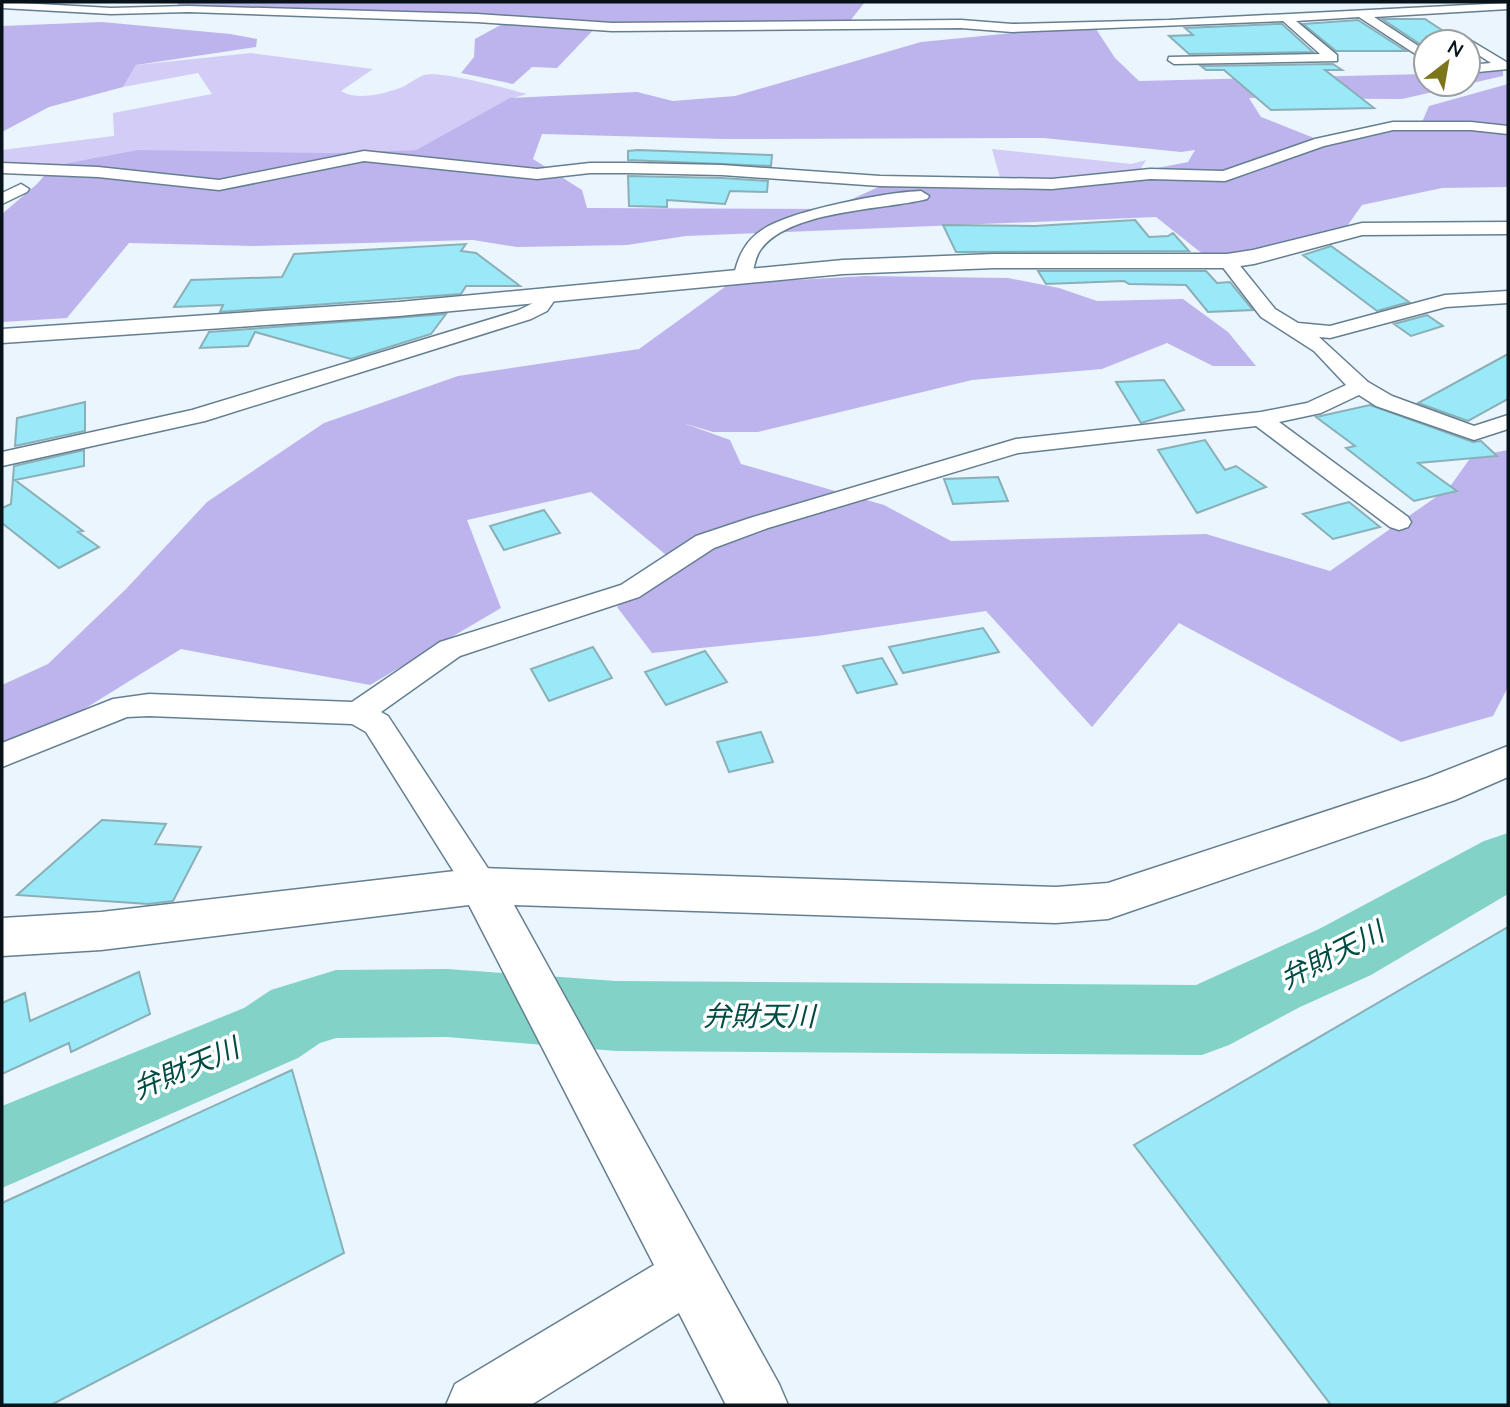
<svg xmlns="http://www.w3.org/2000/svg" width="1510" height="1407" font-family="'Nunito Sans','Noto Sans JP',sans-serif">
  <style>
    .green { fill: #d3ccf7 }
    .forest { fill: #bdb4ed; fill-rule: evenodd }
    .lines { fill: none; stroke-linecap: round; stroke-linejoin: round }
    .river { fill: #82d2c8; fill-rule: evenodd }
    .building { fill: #99e9f9; stroke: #8bafb6; stroke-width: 2 }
    .minor-casing { stroke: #657f91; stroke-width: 3 }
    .tertiary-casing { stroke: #657f91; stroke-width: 3 }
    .minor { fill: #fff; fill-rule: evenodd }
    .tertiary { fill: #fff; fill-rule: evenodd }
    .labels { text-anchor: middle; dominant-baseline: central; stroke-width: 7; stroke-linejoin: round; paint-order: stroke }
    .near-water-label { font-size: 28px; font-style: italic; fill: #004c45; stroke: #fff }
  </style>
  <rect width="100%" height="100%" fill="#eaf5fd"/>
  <path class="green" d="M 251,53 L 373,69 L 341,91 C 357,101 383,94 400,88 C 408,85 416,78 424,75 C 441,70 508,89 527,94 L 510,99 L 416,150 L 321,153 L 51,170 L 2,168 L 2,150 L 114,136 L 113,113 L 212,94 L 198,73 L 123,87 L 136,65 Z
    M 992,149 L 1131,164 L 1146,160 L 1137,175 L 1002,185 Z"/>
  <path class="forest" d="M 177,2 L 865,2 L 850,21 L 599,24 L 557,68 L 532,67 L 513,84 L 461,73 L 474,57 L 475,39 L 513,18 L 180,8 Z
    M 102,22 L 230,34 L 257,39 L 256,47 L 136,65 L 123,87 L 49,107 L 2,132 L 2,26 Z
    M 1096,29 L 1115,58 L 1139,81 L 1426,74 L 1426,84 L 1468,84 L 1468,72 L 1503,70 L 1503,76 L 1402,99 L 1249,98 L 1261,117 L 1314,138 L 1388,122 L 1422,122 L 1429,106 L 1508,84 L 1508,187 L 1442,188 L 1362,205 L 1345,229 L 1257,252 L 1204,255 L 1156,217 L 686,236 L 627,245 L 517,247 L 473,240 L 254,246 L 129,243 L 67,318 L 2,322 L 2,214 L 37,184 L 53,166 L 138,150 L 321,153 L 416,150 L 510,98 L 637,92 L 673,101 L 735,96 L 921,42 L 1023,32 ZM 542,134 L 724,139 L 1044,138 L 1181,152 L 1195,150 L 1188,162 L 1055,188 L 1003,190 L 883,185 L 830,209 L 587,208 L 582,190 L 533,159 Z
    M 865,276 L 1008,278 L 1059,288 L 1097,301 L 1183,299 L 1228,332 L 1256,366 L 1213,366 L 1167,343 L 1102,369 L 972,380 L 758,432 L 713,432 L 683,423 L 730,440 L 741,464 L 884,505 L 951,541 L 1206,534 L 1330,571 L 1449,488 L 1471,457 L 1508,450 L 1508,687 L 1493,716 L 1401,742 L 1179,623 L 1092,727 L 986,611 L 817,636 L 652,653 L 617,607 L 666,555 L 591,492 L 467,520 L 501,608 L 370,685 L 181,649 L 2,760 L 2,685 L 48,664 L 126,589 L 207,502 L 324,423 L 458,376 L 639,349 L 729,284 Z"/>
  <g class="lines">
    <path class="river" d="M 1508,833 L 1508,894 L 1371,975 L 1300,1007 L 1229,1045 L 1202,1055 L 616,1051 L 447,1037 L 336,1038 L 320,1043 L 298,1058 L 2,1188 L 2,1106 L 244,1008 L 271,990 L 336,970 L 447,969 L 616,981 L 1196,985 L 1319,929 L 1484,841 Z"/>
  </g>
  <path class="building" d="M 1382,19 L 1425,19 L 1460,42 L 1426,42 L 1426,48 Z
    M 1358,20 L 1406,51 L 1336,51 L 1303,24 Z
    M 1275,24 L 1282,24 L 1313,52 L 1189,54 L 1169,36 L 1193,35 L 1185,28 Z
    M 1333,64 L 1342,70 L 1325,70 L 1374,108 L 1271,110 L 1224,70 L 1206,70 L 1201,66 Z
    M 638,150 L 772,155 L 771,166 L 628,160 L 628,151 Z
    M 628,176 L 722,178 L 768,181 L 767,192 L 730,191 L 725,204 L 667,200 L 667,207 L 629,206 Z
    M 1135,220 L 1149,237 L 1168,236 L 1173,233 L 1189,251 L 956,252 L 943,225 L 1035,226 Z
    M 466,244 L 461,251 L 476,253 L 520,286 L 466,286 L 461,294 L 220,312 L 223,305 L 174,307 L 191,280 L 282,277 L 294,254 Z
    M 1331,246 L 1409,302 L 1377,311 L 1303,255 Z
    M 1038,271 L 1206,271 L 1217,283 L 1230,282 L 1253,310 L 1208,312 L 1186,285 L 1129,284 L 1124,281 L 1046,284 Z
    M 446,314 L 431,334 L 351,359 L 255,332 L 248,346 L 200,348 L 209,332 Z
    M 1427,315 L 1443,326 L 1411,336 L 1394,324 Z
    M 1508,354 L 1508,399 L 1468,421 L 1418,403 Z
    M 1164,380 L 1184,410 L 1141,423 L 1116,382 Z
    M 85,402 L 85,431 L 15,446 L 17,418 Z
    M 1370,405 L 1473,442 L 1481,441 L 1497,456 L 1418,463 L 1457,491 L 1414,501 L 1346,448 L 1355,446 L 1316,417 Z
    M 1205,440 L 1225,470 L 1236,466 L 1266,487 L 1197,513 L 1158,450 Z
    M 84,450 L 84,466 L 15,480 L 83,531 L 78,532 L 99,547 L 59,568 L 2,523 L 2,508 L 11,504 L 14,466 Z
    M 998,477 L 1008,501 L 953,504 L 944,479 Z
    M 1349,502 L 1380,527 L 1333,539 L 1303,514 Z
    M 544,510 L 560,533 L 504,550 L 490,526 Z
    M 983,628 L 999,652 L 903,673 L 889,647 Z
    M 593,647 L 612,678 L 549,701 L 531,669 Z
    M 705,651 L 727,682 L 666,705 L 645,672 Z
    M 882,658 L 897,684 L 857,693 L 843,666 Z
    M 761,732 L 773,762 L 729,772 L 717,742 Z
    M 102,820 L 166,824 L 155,844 L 201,847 L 173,901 L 148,904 L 17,895 Z
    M 1508,927 L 1508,1405 L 1331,1405 L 1134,1145 Z
    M 139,972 L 150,1014 L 71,1052 L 69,1043 L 2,1074 L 2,1003 L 25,993 L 30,1021 Z
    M 292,1070 L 344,1253 L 51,1405 L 2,1405 L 2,1203 Z"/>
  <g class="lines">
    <defs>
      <path id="minor" d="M 2,2 L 111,8 L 188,6 L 477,14 L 612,23 L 961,20 L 1012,24 L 1169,20 L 1508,3 L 1508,9 L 1374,17 L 1426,51 L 1426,61 L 1359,17 L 1296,21 L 1337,55 L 1337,61 L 1174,64 L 1168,60 L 1169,57 L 1320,54 L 1283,21 L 1012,32 L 961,28 L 612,31 L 477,22 L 188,12 L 111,14 L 2,8 Z
        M 1468,39 L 1508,63 L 1508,69 L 1468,73 L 1468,65 L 1491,63 L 1468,48 L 1468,42 L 1463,42 Z
        M 1393,122 L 1471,122 L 1508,126 L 1508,134 L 1471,130 L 1393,130 L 1324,146 L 1225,181 L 1150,179 L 1052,189 L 880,186 L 722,175 L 629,173 L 590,173 L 537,179 L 364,161 L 219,190 L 98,177 L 2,173 L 2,163 L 98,167 L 219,180 L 364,151 L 537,169 L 590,163 L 629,163 L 722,165 L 880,176 L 1052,179 L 1150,169 L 1223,171 L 1315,139 Z
        M 21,184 L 29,189 L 27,192 L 2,204 L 2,193 Z
        M 921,191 L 929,196 L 927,199 C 883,210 790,210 761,249 C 754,258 755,269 750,279 L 736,279 L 734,275 C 738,257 745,241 762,230 C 789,211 886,192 921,191 Z
        M 1227,256 L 1233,257 L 1275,309 L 1298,323 L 1330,326 L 1445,295 L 1508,291 L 1508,303 L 1446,307 L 1330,338 L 1319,337 L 1368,382 L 1392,396 L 1474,426 L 1508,415 L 1508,429 L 1474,440 L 1376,406 L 1359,395 L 1321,413 L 1279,422 L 1408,517 L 1411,522 L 1408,527 L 1399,530 L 1390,527 L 1256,426 L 1018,453 L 768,528 L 714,548 L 639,597 L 460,656 L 381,712 L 388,716 L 493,876 L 498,886 L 493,896 L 481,900 L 469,896 L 366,732 L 352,724 L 149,716 L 127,717 L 2,767 L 2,743 L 113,699 L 149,694 L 352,702 L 440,642 L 621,585 L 696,536 L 750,518 L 1016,439 L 1261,412 L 1307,403 L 1346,385 L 1314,351 L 1261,317 L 1218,261 Z
        M 550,288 L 559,294 L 547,311 L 531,319 L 205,421 L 2,466 L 2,452 L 192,410 L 517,311 L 533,303 L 543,290 Z"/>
      <path id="tertiary" d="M 1508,222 L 1508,234 L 1362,235 L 1254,264 L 1227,268 L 994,268 L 843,274 L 399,316 L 2,343 L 2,329 L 399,302 L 843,260 L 994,254 L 1227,254 L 1253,250 L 1362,223 Z
        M 1508,746 L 1508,777 L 1455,800 L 1108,919 L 1056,923 L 514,905 L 779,1384 L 788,1405 L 726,1405 L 679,1313 L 531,1405 L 446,1405 L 455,1384 L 654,1265 L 469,905 L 101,950 L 2,956 L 2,918 L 101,912 L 481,868 L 1056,887 L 1108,883 L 1427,778 Z"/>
    </defs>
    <use href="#minor" class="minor-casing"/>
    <use href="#tertiary" class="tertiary-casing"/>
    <use href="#minor" class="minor"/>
    <use href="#tertiary" class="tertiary"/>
  </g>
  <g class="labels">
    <g class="near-water-label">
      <text transform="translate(1332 956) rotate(-27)">弁財天川</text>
      <text x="759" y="1017">弁財天川</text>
      <text transform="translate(186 1069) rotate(-23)">弁財天川</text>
    </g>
  </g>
  <rect width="1510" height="1407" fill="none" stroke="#081219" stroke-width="7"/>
  <g transform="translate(1447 63) rotate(31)"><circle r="33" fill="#ffffff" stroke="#9ca0a3" stroke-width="2"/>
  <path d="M0-5L12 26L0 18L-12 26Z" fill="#7c7519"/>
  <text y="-10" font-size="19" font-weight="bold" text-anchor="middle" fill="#081219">N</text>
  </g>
</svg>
